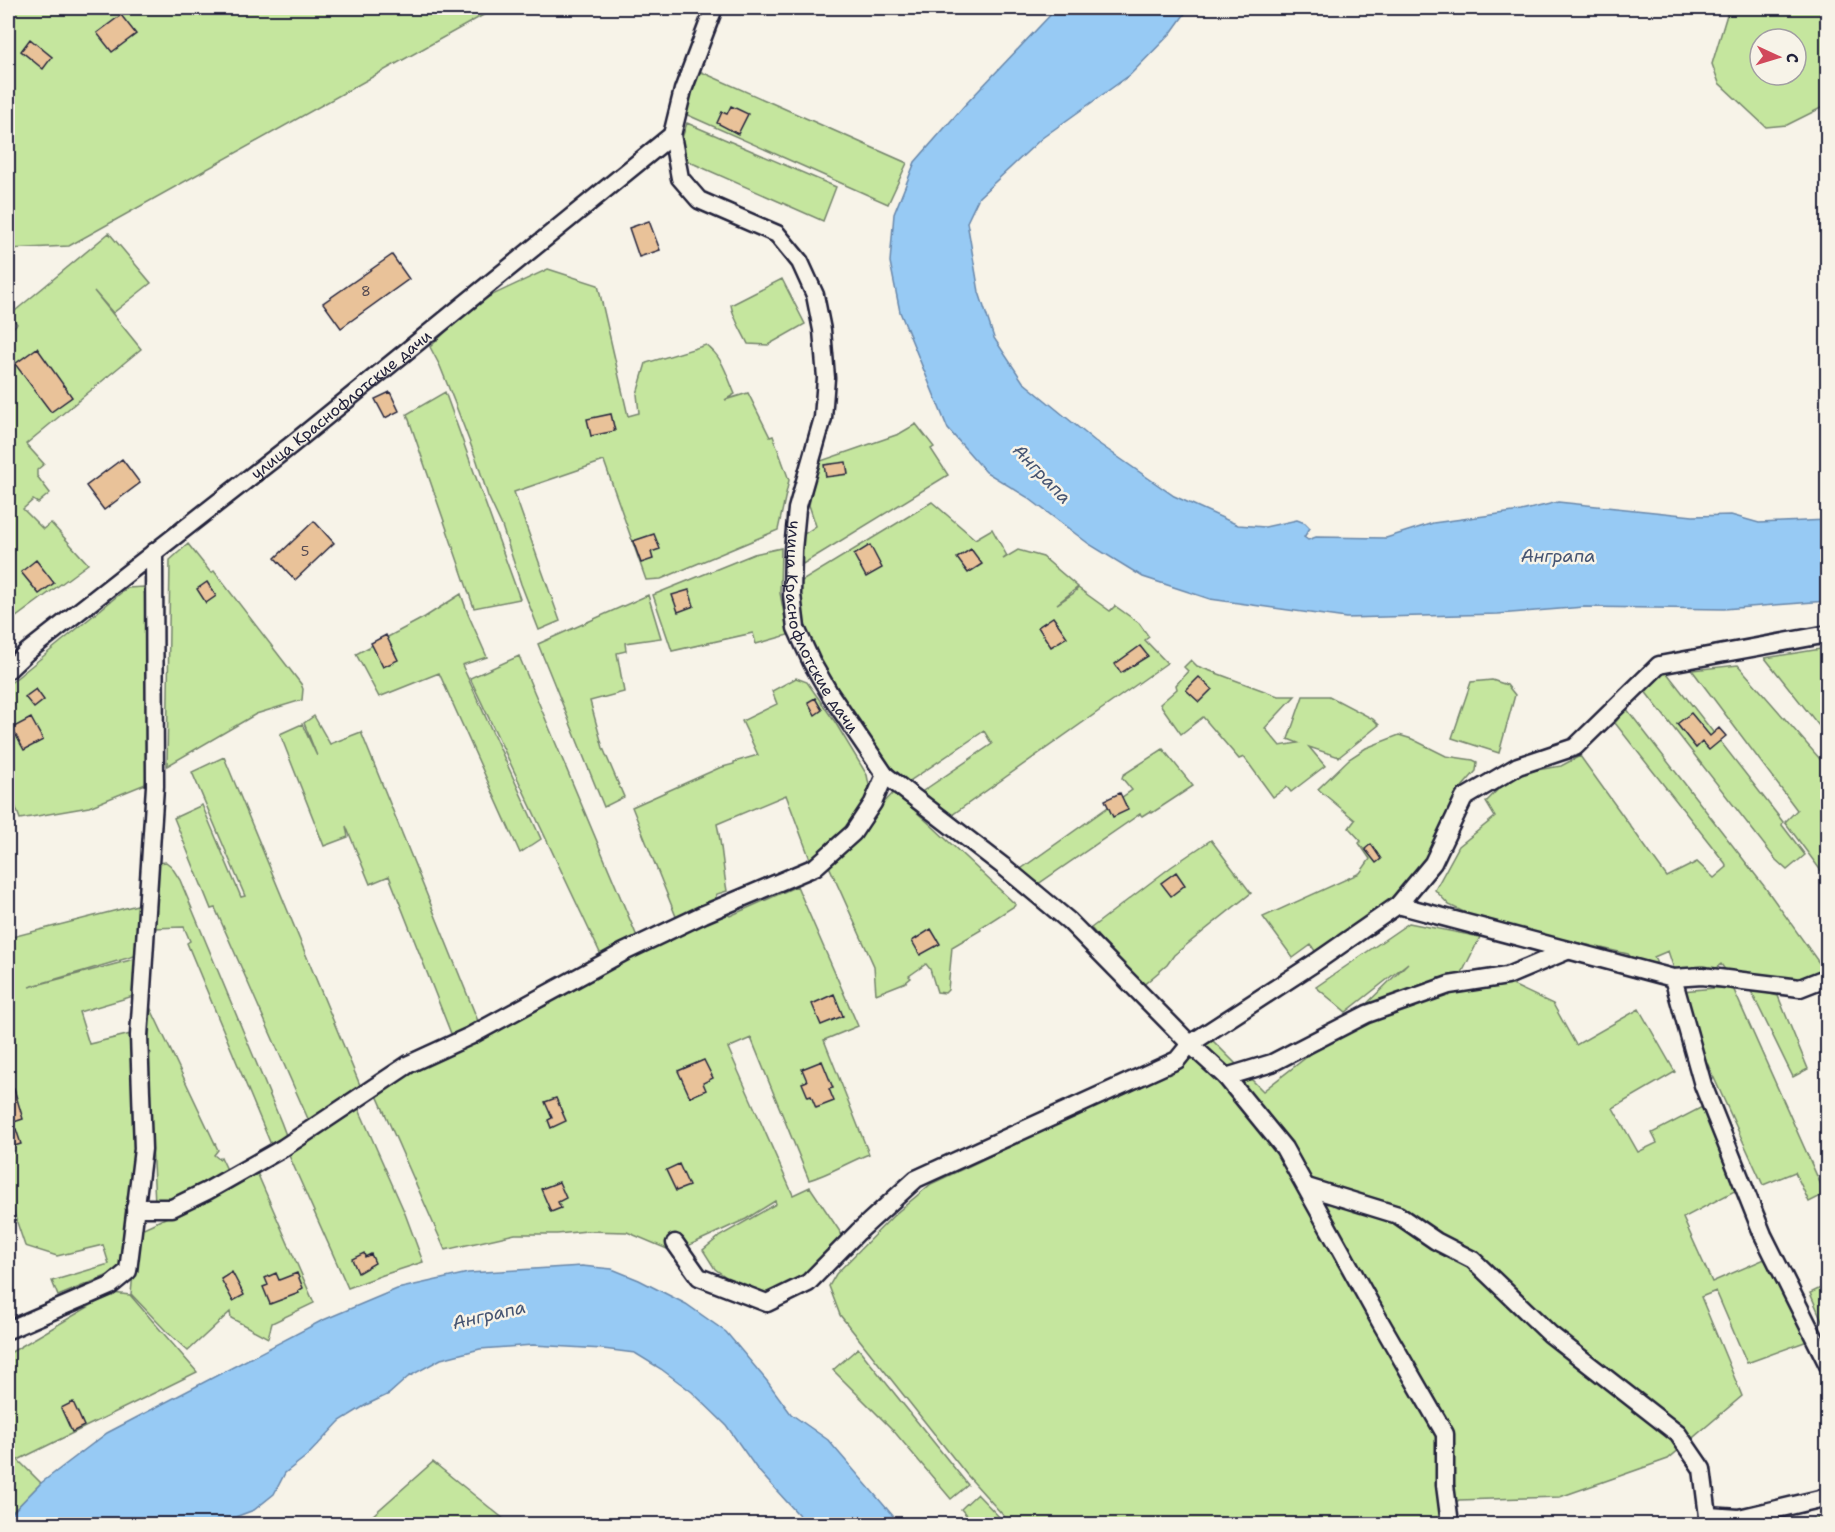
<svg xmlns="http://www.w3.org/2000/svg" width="1835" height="1532" font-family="'Shantell Sans',sans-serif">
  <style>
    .green { fill: #c5e69e; stroke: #74846c; stroke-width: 1.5; fill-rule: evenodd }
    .water { fill: #97caf4; stroke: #6887aa; stroke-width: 1.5 }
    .building { fill: #e9c299; stroke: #22223b; stroke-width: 1.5 }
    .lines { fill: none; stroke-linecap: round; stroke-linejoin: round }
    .street-casing { stroke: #22223b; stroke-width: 21 }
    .street { stroke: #f7f3e8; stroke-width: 16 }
    .labels { text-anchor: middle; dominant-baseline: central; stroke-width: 5; stroke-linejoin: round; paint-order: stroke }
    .number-label { font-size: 14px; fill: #544a52 }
    .street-label { font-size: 16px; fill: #22223b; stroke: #f7f3e8 }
    .water-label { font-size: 18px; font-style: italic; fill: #455472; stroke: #f7f3e8 }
  </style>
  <rect width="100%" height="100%" fill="#f7f3e8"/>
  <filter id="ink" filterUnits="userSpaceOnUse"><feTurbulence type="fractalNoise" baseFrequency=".0167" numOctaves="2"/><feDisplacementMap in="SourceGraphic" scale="12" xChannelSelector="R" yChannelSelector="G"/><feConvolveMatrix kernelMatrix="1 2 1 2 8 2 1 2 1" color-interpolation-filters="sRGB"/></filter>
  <g filter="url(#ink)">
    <path class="green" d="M 8,8 L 496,8 L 69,246 L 8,249 Z
      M 1729,8 L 1827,8 L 1827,105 L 1787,125 L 1766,127 L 1719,83 L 1712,64 ZM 1760,39 L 1796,39 L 1796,75 L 1760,75 Z
      M 697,70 L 907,163 L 888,204 L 681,112 Z
      M 687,123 L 836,187 L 823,221 L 676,156 Z
      M 109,233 L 151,283 L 113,313 L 94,291 L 141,349 L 26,444 L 44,464 L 37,470 L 37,476 L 50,493 L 38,503 L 33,500 L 23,509 L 43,529 L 51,523 L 88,564 L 8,623 L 8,332 L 17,324 L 10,315 Z
      M 548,269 L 598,285 L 628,416 L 639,413 L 637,394 L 646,363 L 706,345 C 723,357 727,376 735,394 L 725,400 L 748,393 L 770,437 L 773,436 L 789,480 L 778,530 L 661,579 L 646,580 L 604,461 L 514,492 L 560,621 L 539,630 L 521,584 L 502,526 L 488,496 L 477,461 L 454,401 L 440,366 L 430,347 L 458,320 L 469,306 Z
      M 782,279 L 805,324 L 768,345 L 748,344 C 742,331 733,318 731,305 Z
      M 445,392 L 520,599 L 474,608 L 407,414 Z
      M 916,424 L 934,447 L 931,449 L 948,475 L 793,570 L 797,539 L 816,526 L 809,505 L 818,462 L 899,434 Z
      M 932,502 L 975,539 L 992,529 L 1007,556 L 1003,559 L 1018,550 L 1043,557 L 1078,587 L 1057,604 L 1074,593 L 1078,588 L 1110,611 L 1115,606 L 1139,623 L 1149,637 L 1145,640 L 1167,663 L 949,817 L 920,793 L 992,744 L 984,731 L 908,782 L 889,765 L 821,671 L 793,598 L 800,593 L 797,584 Z
      M 188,544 L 211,573 L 214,571 L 301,684 L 303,689 L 302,700 L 256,714 L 167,766 L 170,560 Z
      M 781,548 L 780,593 L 788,635 L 756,644 L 753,633 L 672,651 L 653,595 L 754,554 Z
      M 144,587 L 148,629 L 148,783 L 89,807 L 20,819 L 8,786 L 13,783 L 8,768 L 8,685 L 127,588 Z
      M 461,594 L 468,614 L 487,657 L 462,665 L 541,839 L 520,853 L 439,673 L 379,697 L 356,654 L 425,617 Z
      M 648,595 L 661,638 L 625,643 L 626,651 L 617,653 L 624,692 L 590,701 L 603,748 L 624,797 L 604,807 L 538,644 Z
      M 1827,648 L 1828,648 L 1827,736 L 1765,658 Z
      M 519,656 L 638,939 L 602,957 L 470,678 Z
      M 1191,660 L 1197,666 L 1278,696 L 1295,696 L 1265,728 L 1280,746 L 1298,743 L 1288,739 L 1303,696 L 1329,696 L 1373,719 L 1379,725 L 1339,757 L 1309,747 L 1325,766 L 1291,792 L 1287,787 L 1273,797 L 1244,757 L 1239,759 L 1203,717 L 1181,734 L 1160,704 L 1177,689 L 1176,685 L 1188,671 L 1184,667 Z
      M 1738,665 L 1827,767 L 1827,879 L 1785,822 L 1797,810 L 1692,670 Z
      M 1663,673 L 1667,673 L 1783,822 L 1782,825 L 1805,855 L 1787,870 L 1776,860 L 1644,690 Z
      M 796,678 L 807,682 L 835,722 L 867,775 L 869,785 L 867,797 L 850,825 L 811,862 L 786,795 L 717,824 C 722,846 723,869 727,891 L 717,894 L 713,903 L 677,919 L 632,807 L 719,768 L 734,764 L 734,762 L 758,755 L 742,721 L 777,704 L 772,691 Z
      M 1492,680 L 1507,685 L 1515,695 L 1499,753 L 1452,738 L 1471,682 Z
      M 1626,708 L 1764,886 L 1827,974 C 1797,987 1761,979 1729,975 L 1721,964 L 1712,971 L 1676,975 L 1668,951 L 1654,957 L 1660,971 L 1634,961 L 1628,954 L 1485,922 L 1449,905 L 1435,890 L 1459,846 L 1495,817 L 1486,802 L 1502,785 L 1519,773 L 1561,766 L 1580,756 L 1667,877 L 1697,862 L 1714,878 L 1727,867 L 1725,863 L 1615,723 Z
      M 314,716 L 330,744 L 361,732 L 480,1026 L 452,1036 L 389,876 L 370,884 L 346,826 L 348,837 L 324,846 L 280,734 L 302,724 L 317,756 L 304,723 Z
      M 1399,735 L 1412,739 L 1446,756 L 1473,760 L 1477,762 L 1476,771 L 1455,795 L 1412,889 L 1319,957 L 1311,945 L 1293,958 L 1263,917 L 1360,873 L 1370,859 L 1359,843 L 1361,841 L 1349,828 L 1355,820 L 1318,789 L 1349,759 L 1366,748 Z
      M 1163,749 L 1193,786 L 1152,813 L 1150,811 L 1142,816 L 1140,814 L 1038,884 L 1018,871 L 1132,790 L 1122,778 L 1123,775 Z
      M 224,757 L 362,1090 L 309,1121 L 215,908 L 211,909 L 174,818 L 202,805 L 241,897 L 245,896 L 192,772 Z
      M 894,792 L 932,826 L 1016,905 L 980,928 L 981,930 L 952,947 L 948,990 L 945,993 L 937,992 L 930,969 L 926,964 L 909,976 L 911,978 L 906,982 L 876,994 L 874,966 L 829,866 L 829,862 Z
      M 1211,840 L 1251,893 L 1174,955 L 1167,965 L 1141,987 L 1091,928 L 1171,867 Z
      M 166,862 L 171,866 L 180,880 L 281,1122 L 287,1138 L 272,1147 L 187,943 L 190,941 L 184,927 L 153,928 L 158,863 Z
      M 797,886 L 858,1026 L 824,1040 L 869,1154 C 848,1162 830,1174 809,1180 L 751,1038 L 728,1048 L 793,1195 L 810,1187 L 853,1251 L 815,1283 L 789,1298 L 751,1295 L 715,1269 L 703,1250 L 720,1236 L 776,1204 L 775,1201 L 746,1219 L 681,1249 L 679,1246 L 667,1249 L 627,1232 L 587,1231 L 557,1234 L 515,1234 L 445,1250 L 376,1093 L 470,1042 L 551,1003 L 553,1000 L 613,965 L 714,917 L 726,914 L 730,916 Z
      M 141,904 L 138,955 L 29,987 L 138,958 L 137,995 L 79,1012 L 89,1044 L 135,1033 L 135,1146 L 126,1258 L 111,1274 L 58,1296 L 52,1281 L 109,1264 L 103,1245 L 57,1256 L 25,1246 L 8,1196 L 8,938 Z
      M 1409,923 L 1480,937 L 1462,973 L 1483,971 L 1553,1004 L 1576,1045 L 1639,1009 L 1675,1072 L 1613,1108 L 1638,1152 L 1657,1143 L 1652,1133 L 1708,1104 L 1746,1185 L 1683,1218 L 1712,1282 L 1776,1254 L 1813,1339 L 1747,1363 L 1716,1291 L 1701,1297 L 1742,1396 L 1668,1459 L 1560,1497 L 1459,1500 L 1433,1524 L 1011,1524 L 967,1475 L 840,1315 L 829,1286 L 836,1274 L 894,1215 L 931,1184 L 1175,1069 L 1189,1052 L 1213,1041 L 1263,1091 L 1335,1035 L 1408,963 L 1346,1012 L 1316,987 Z
      M 1715,988 L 1733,988 L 1825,1194 L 1809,1202 L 1795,1172 L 1763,1185 L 1698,1043 L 1682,991 Z
      M 1750,989 L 1778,996 L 1808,1069 L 1793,1077 Z
      M 151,1009 L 218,1150 L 214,1155 L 219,1159 L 221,1157 L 228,1172 L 187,1192 L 185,1191 L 180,1196 L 155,1204 L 148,1057 L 151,1053 L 148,1050 Z
      M 358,1107 L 404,1211 L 423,1262 L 383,1275 L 348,1288 L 287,1151 Z
      M 255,1168 L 314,1303 L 272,1323 L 268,1338 L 231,1318 L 230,1312 L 188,1351 L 166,1331 L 131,1294 L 137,1231 L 174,1214 Z
      M 1827,1285 L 1827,1332 L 1810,1293 Z
      M 112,1293 L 130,1295 L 197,1372 L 18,1460 L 41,1483 L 8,1517 L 8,1354 Z
      M 858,1348 L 968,1485 L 951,1499 L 892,1429 L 833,1370 Z
      M 433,1462 L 510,1524 L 363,1524 Z
      M 977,1494 L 1006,1524 L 974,1524 L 961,1509 Z
      M 1827,1516 L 1827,1524 L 1787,1524 Z"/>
    <path class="water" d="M 1057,8 L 1189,8 L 1171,33 L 1130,75 L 1042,138 L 979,197 L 967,222 L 979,292 L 994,338 L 1023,382 L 1095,441 L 1174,496 L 1238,525 L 1265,527 L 1297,520 L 1305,523 L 1310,528 L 1304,537 L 1308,540 L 1316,537 L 1386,538 L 1433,523 L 1521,511 L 1558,502 L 1693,516 L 1731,515 L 1759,523 L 1827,520 L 1827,601 L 1724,609 L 1584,607 L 1498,614 L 1346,618 L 1210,599 L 1143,577 L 1089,544 L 1027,497 L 986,472 L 948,429 L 900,312 L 890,262 L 894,214 L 915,162 L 963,107 Z
      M 582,1266 L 612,1269 L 639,1280 L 686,1304 L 726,1332 L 767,1381 L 791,1414 L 828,1440 L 900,1524 L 807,1524 L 757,1469 L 726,1425 L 692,1392 L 661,1369 L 635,1353 L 603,1349 L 533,1345 L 480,1349 L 441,1359 L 408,1377 L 389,1394 L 366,1405 L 340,1421 L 308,1455 L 285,1473 L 274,1494 L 254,1510 L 230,1519 L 198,1524 L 8,1524 L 8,1517 L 41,1483 L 107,1433 L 321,1321 L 397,1289 L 468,1273 Z"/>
    <path class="building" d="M 121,15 L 136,34 L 112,52 L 97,33 Z
      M 30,39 L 52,57 L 43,69 L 21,51 Z
      M 731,106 L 748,114 L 738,134 L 717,123 L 722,112 L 727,114 Z
      M 649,221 L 660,250 L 639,257 L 629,228 Z
      M 392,255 L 409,279 L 341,328 L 323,303 Z
      M 37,348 L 72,397 L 51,412 L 15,364 Z
      M 390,392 L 399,411 L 385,418 L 375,399 Z
      M 611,414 L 615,431 L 591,436 L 587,419 Z
      M 122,459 L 140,483 L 104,510 L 86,486 Z
      M 846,462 L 848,474 L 826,477 L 824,465 Z
      M 314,521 L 334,543 L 295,580 L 275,558 Z
      M 654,534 L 660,549 L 651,552 L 653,559 L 641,563 L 633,541 Z
      M 870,545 L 882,568 L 866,577 L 854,555 Z
      M 971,549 L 982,564 L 968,573 L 957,558 Z
      M 36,560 L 54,583 L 39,594 L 21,572 Z
      M 207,582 L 216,596 L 206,603 L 197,589 Z
      M 689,590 L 694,606 L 678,612 L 672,595 Z
      M 1053,617 L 1067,637 L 1051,647 L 1038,627 Z
      M 386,635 L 398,660 L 383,667 L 371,643 Z
      M 1140,646 L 1148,656 L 1121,673 L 1115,664 Z
      M 1199,677 L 1212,689 L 1199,702 L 1186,690 Z
      M 36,689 L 44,700 L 34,708 L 25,697 Z
      M 815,698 L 822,710 L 815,715 L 808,702 Z
      M 1691,713 L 1710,736 L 1719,728 L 1726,736 L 1709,750 L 1702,742 L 1696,748 L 1677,724 Z
      M 31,718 L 43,740 L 24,750 L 12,728 Z
      M 1120,793 L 1128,810 L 1113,817 L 1105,800 Z
      M 1371,844 L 1381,859 L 1376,863 L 1365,849 Z
      M 1176,872 L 1185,885 L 1171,896 L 1161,883 Z
      M 931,929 L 940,944 L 920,955 L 912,941 Z
      M 834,994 L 843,1016 L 821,1025 L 812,1004 Z
      M 704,1060 L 713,1078 L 703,1083 L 706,1090 L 690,1097 L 678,1071 Z
      M 822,1061 L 833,1088 L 829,1089 L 834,1101 L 816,1108 L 811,1096 L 808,1097 L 802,1083 L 807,1081 L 802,1069 Z
      M 14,1089 L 23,1119 L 8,1124 L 8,1091 Z
      M 556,1098 L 566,1121 L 551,1128 L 548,1120 L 552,1118 L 545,1102 Z
      M 16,1129 L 21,1144 L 11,1147 L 13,1153 L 8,1155 L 8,1132 Z
      M 679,1164 L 689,1186 L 676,1191 L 666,1170 Z
      M 559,1182 L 566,1198 L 558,1202 L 561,1208 L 551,1212 L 541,1189 Z
      M 364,1253 L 365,1257 L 371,1254 L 375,1263 L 358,1273 L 352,1259 Z
      M 232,1272 L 244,1295 L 233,1301 L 221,1279 Z
      M 276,1273 L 279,1280 L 297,1273 L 303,1288 L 298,1291 L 299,1293 L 270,1304 L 263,1287 L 268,1285 L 265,1278 Z
      M 73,1402 L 84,1426 L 72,1432 L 61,1408 Z"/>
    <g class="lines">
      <defs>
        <g id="street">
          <path id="s1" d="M 714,8 L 683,90 L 672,135 L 680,178 L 699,200 L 777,234 L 800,262 L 815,295 L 822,330 L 826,378 L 823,418 L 797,509 L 793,550 L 792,595 L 796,628 L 812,663 L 830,694 L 885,775 L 1003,866 L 1069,921 L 1190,1044 L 1226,1077 L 1272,1063 L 1367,1014 L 1449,985 L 1507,976 L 1569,950"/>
          <path id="s2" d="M 8,670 L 27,652 L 290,446 L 672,135"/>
          <path d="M 1398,905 L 1673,978 L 1702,976 L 1800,988 L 1828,977"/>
          <path d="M 1673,978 L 1703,1085 L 1763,1235 L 1828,1365"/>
          <path d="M 1226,1077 L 1284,1148 L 1381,1323 L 1445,1434 L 1445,1485 L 1450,1524"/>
          <path d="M 1307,1187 L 1398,1215 L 1436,1241 L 1473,1260 L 1550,1334 L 1678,1434 L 1702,1469 L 1708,1516 L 1712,1524"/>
          <path d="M 135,1208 L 172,1208 L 207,1191 L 283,1148 L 409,1064 L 470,1036 L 624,952 L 704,914 L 815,867 L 853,833 L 873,803 L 885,775"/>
          <path d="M 675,1243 L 699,1277 L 767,1303 L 808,1283 L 858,1232 L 916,1179 L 1177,1060 L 1190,1044 L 1316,962 L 1398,905 L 1433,863 L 1464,798 L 1518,766 L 1575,747 L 1659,665 L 1828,634"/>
          <path d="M 8,1330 L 110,1286 L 128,1271 L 143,1149 L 139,1036 L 155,786 L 154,552"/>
          <path d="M 1708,1516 L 1739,1518 L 1828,1497"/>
        </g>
      </defs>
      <use href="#street" class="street-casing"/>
      <use href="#street" class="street"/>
    </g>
  </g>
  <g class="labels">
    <g class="number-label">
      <text x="366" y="291">8</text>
      <text x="305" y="551">5</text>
    </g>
    <g class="street-label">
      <text stroke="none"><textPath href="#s2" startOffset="426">улица Краснофлотские дачи</textPath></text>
      <text stroke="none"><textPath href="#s1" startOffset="708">улица Краснофлотские дачи</textPath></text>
    </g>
    <g class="water-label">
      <text transform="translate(1042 474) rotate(46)">Анграпа</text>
      <text x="1558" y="556">Анграпа</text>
      <text transform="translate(489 1315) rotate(-13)">Анграпа</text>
    </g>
  </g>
  <rect width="1835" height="1532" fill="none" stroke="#f7f3e8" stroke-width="30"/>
  <rect x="15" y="15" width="1805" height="1502" fill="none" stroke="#22223b" stroke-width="2" filter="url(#ink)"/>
  <g transform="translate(1778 57) rotate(94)"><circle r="28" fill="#f7f3e8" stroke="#a29fa3" stroke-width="1.5"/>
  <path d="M0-4.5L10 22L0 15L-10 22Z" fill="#d1495b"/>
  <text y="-9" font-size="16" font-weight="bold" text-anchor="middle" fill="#22223b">С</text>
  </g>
</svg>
